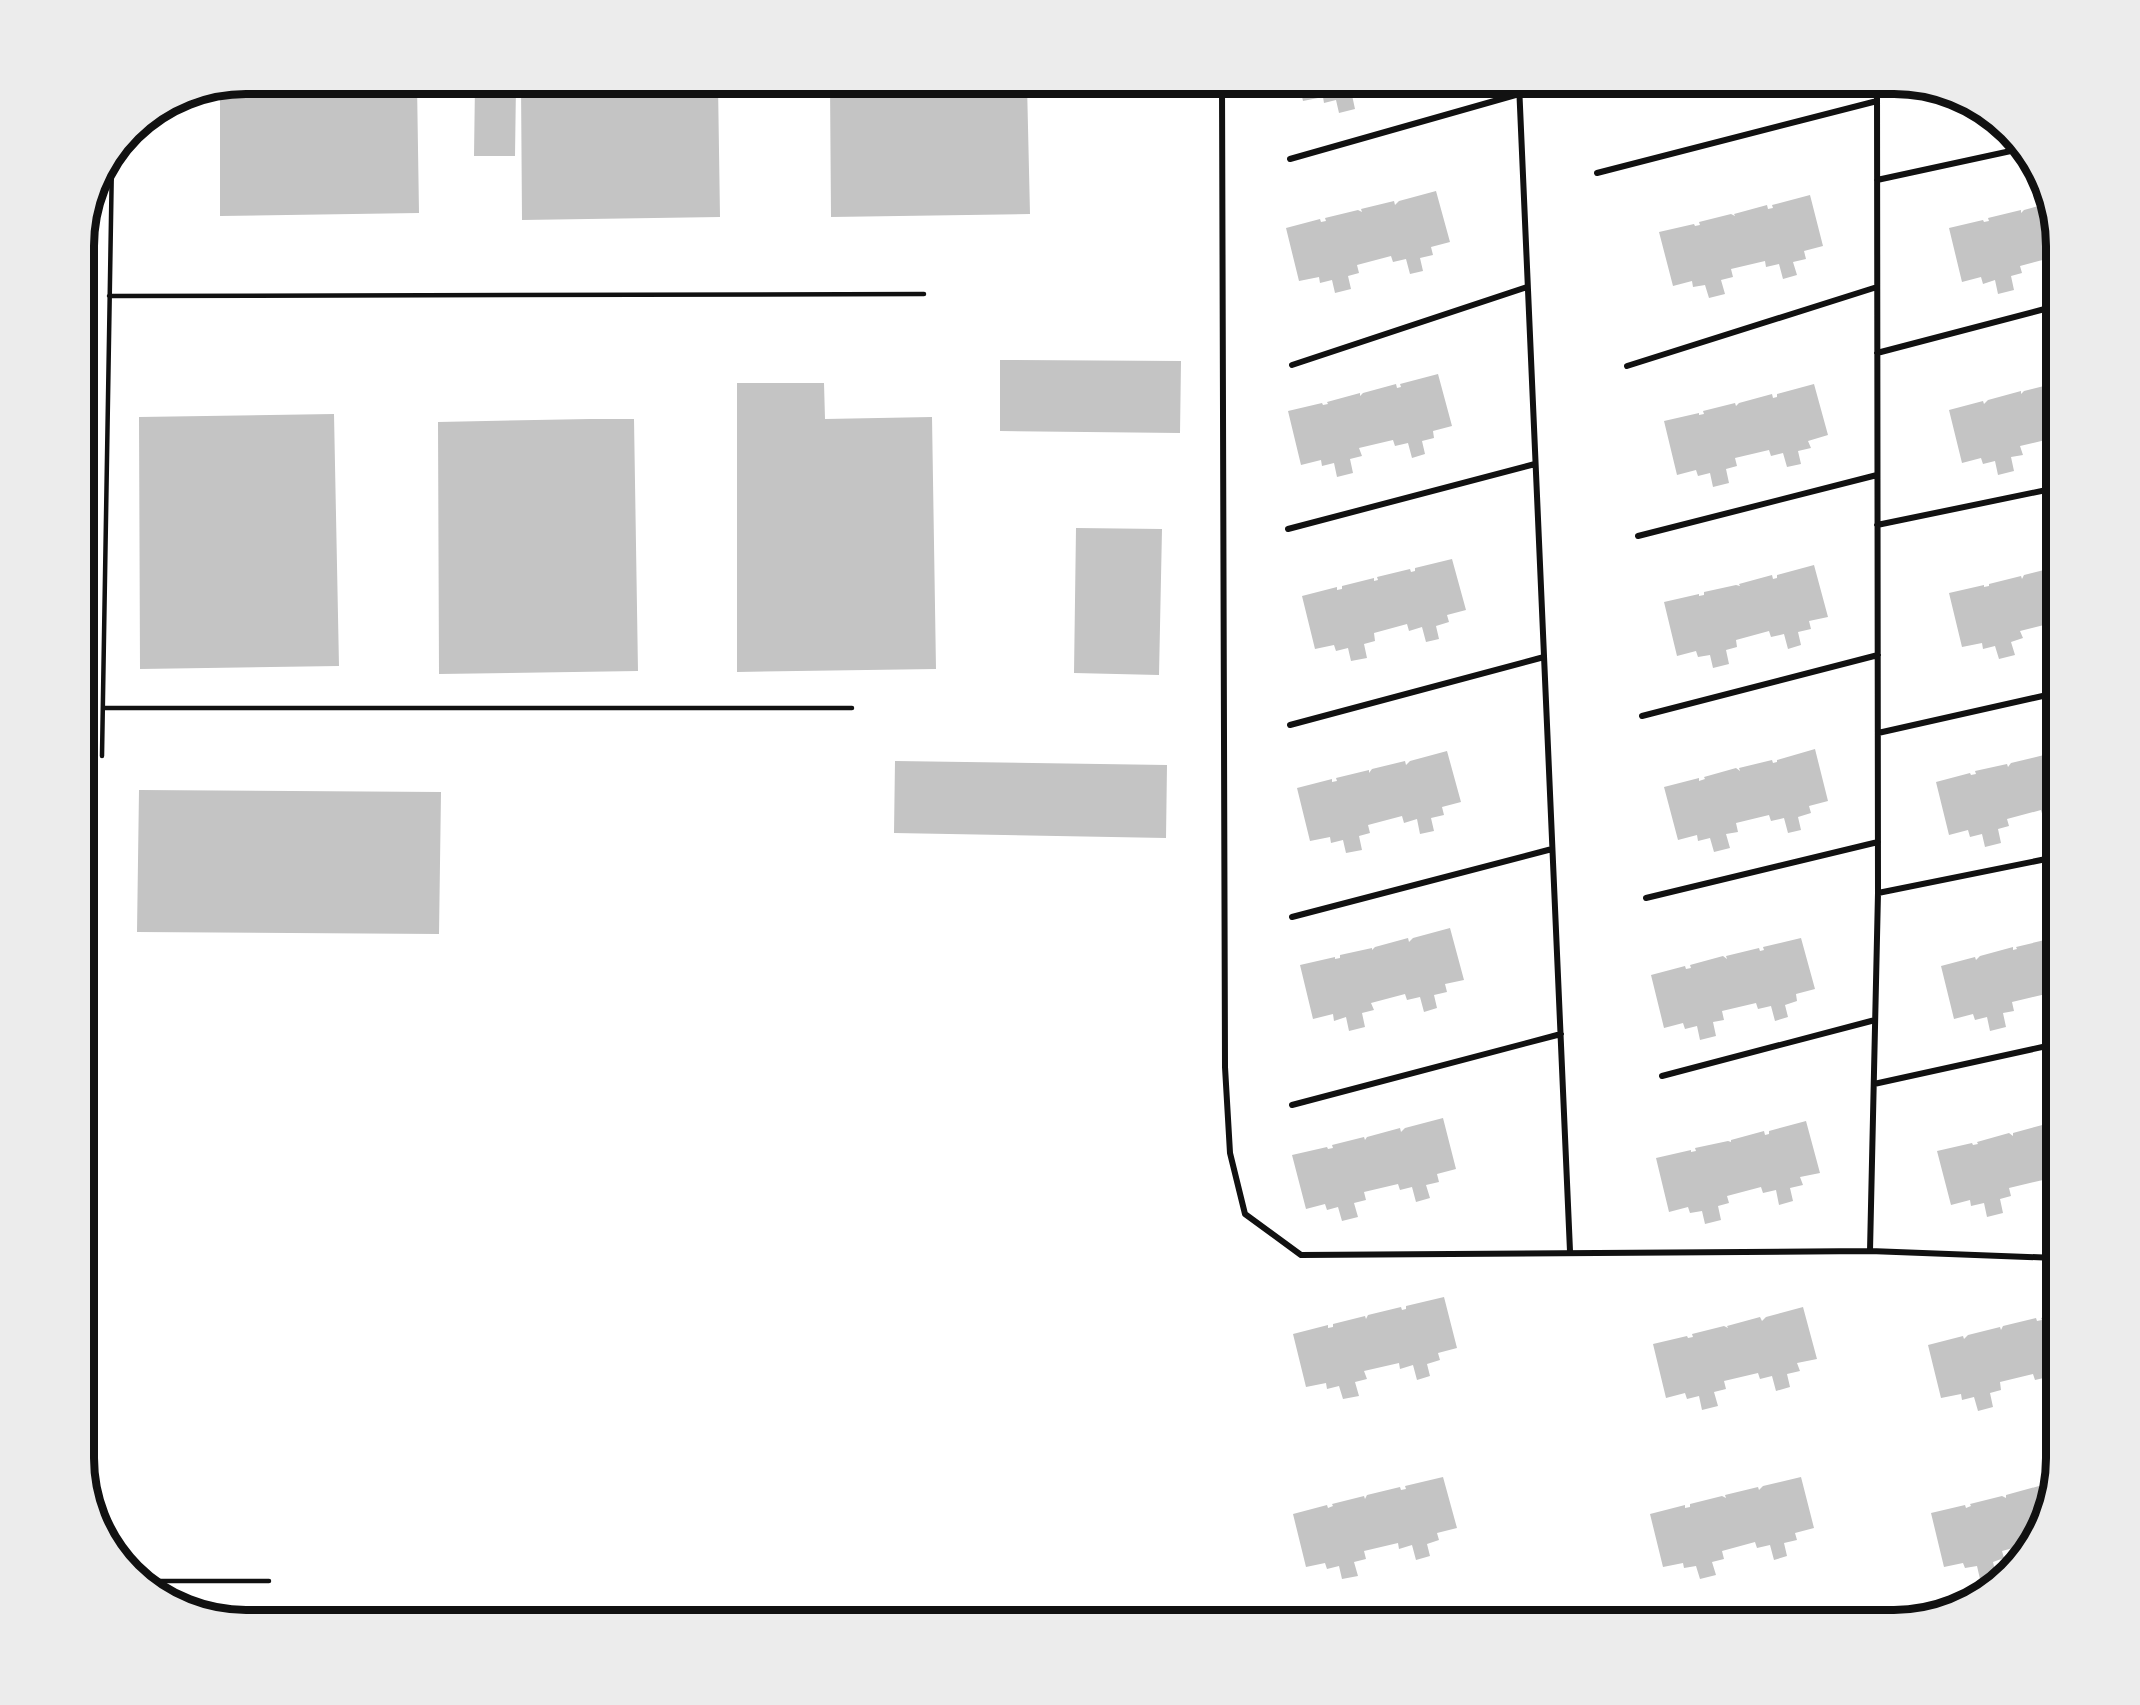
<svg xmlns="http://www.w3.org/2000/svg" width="2140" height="1705" font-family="Signika,sans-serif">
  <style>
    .building { fill: #c4c4c4 }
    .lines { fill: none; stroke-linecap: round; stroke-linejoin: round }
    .service { stroke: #111; stroke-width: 4.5 }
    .minor { stroke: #111; stroke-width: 6 }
    .rim { fill: none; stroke: #111; stroke-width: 8 }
  </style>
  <rect width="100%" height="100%" fill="#fff"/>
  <path class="building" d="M 246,84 L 417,84 L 419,213 L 220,216 L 220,89 Z
    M 475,84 L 516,84 L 515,156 L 474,156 Z
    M 521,84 L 718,84 L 720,217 L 522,220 Z
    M 830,84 L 1027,84 L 1030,214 L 831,217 Z
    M 1299,84 L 1361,84 L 1363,93 L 1352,95 L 1355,109 L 1339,113 L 1336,100 L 1324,103 L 1323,97 L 1303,101 Z
    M 1411,84 L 1425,84 L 1427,91 L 1413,94 Z
    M 1729,84 L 1757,84 L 1757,85 L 1732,92 Z
    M 1436,191 L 1450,242 L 1431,247 L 1433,255 L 1420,258 L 1423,271 L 1410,274 L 1406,259 L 1393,262 L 1391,256 L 1357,265 L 1359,273 L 1348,276 L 1351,289 L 1335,293 L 1332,280 L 1320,283 L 1319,277 L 1299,281 L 1286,228 L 1320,219 L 1321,222 L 1326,221 L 1325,218 L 1358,210 L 1362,212 L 1361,209 L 1394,201 L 1395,205 L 1399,201 Z
    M 1810,195 L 1823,246 L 1804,251 L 1806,259 L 1793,262 L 1797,275 L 1783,279 L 1779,264 L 1766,267 L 1765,261 L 1731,269 L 1733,277 L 1721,280 L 1725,294 L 1709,298 L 1705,285 L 1693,287 L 1692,281 L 1673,286 L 1659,232 L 1694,224 L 1695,226 L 1700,225 L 1699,222 L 1731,214 L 1735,216 L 1734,214 L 1767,205 L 1768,209 L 1773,208 L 1772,205 Z
    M 2046,204 L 2056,246 L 2056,261 L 2054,257 L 2020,266 L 2022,273 L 2011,276 L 2014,290 L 1998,294 L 1995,280 L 1983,284 L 1981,277 L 1962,282 L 1949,228 L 1983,220 L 1984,222 L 1989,221 L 1988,218 L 2021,210 L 2021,213 L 2024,210 Z
    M 1000,360 L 1181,361 L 1180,433 L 1000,431 Z
    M 1438,374 L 1452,426 L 1433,431 L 1434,438 L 1422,441 L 1425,454 L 1412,458 L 1408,443 L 1395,446 L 1393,440 L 1359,448 L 1362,456 L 1350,459 L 1353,473 L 1337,477 L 1334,463 L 1322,466 L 1321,460 L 1301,465 L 1288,411 L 1322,403 L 1323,405 L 1328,404 L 1327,402 L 1360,393 L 1360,396 L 1363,393 L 1396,384 L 1397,388 L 1401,387 L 1400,384 Z
    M 737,383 L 824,383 L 825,419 L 932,417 L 936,669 L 737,672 Z
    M 2056,383 L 2056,442 L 2054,438 L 2020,446 L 2023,455 L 2011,457 L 2014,471 L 1998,475 L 1995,461 L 1983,464 L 1981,458 L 1962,463 L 1949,410 L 1983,401 L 1984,404 L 1988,400 L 2021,391 L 2021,394 L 2024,391 Z
    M 1814,384 L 1828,435 L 1808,441 L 1811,448 L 1798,451 L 1801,464 L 1787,467 L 1783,453 L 1771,456 L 1769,450 L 1735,458 L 1737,466 L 1726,469 L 1729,483 L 1713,487 L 1710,473 L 1698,476 L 1696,470 L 1677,475 L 1664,421 L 1699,413 L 1699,415 L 1704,414 L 1703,411 L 1735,403 L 1736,406 L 1739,403 L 1772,394 L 1773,398 L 1777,397 L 1777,394 Z
    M 334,414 L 339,666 L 140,669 L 139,417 Z
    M 590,419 L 634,419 L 638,671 L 439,674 L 438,422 Z
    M 1076,528 L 1162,529 L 1159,675 L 1074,673 Z
    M 1452,559 L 1466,610 L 1447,615 L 1449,622 L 1436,626 L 1439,639 L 1426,642 L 1422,627 L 1409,631 L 1407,624 L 1374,633 L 1375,641 L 1364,644 L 1367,658 L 1351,661 L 1348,648 L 1336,651 L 1334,645 L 1315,649 L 1302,596 L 1337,587 L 1337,590 L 1342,589 L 1342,586 L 1374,578 L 1374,581 L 1378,580 L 1377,577 L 1410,569 L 1411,572 L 1415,571 L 1415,568 Z
    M 1814,565 L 1828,617 L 1809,621 L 1811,629 L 1798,632 L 1801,645 L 1788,649 L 1784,634 L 1771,637 L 1769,631 L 1736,640 L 1737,647 L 1726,650 L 1729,664 L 1713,668 L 1710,655 L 1698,657 L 1696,651 L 1677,656 L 1664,602 L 1699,594 L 1699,596 L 1704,595 L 1704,592 L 1736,585 L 1740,586 L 1739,584 L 1772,575 L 1773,579 L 1777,578 L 1777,575 Z
    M 2056,567 L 2056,622 L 2020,631 L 2023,638 L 2011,642 L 2015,655 L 1999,659 L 1995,646 L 1983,649 L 1982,643 L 1962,647 L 1949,593 L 1984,585 L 1984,587 L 1989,586 L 1989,584 L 2021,576 L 2022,579 L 2024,575 Z
    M 1815,749 L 1828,801 L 1809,806 L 1811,813 L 1798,817 L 1801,830 L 1788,833 L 1784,818 L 1771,821 L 1769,815 L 1736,823 L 1738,832 L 1726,834 L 1730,848 L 1714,852 L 1710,838 L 1698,841 L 1697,835 L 1678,840 L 1664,787 L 1699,778 L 1699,781 L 1705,779 L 1704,777 L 1736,768 L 1740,771 L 1739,768 L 1772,760 L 1773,763 L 1777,762 L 1777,760 Z
    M 1447,751 L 1461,802 L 1442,807 L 1444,815 L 1431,818 L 1434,831 L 1420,834 L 1417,819 L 1404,823 L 1402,816 L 1368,825 L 1370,833 L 1359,836 L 1362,850 L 1346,853 L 1343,840 L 1331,843 L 1330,837 L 1310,841 L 1297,788 L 1332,779 L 1332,782 L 1337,781 L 1336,778 L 1369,770 L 1369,773 L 1372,769 L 1405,761 L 1406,765 L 1410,761 Z
    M 2056,752 L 2056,813 L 2043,817 L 2041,810 L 2007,819 L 2009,826 L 1998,829 L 2001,843 L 1985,847 L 1982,834 L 1970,837 L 1968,830 L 1949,835 L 1936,782 L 1970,773 L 1971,775 L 1976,774 L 1975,771 L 2007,764 L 2008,767 L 2011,763 L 2044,755 L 2045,758 L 2049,757 L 2049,754 Z
    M 895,761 L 1167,765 L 1166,838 L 894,833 Z
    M 139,790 L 441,792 L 439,934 L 137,932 Z
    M 1450,928 L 1464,980 L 1445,984 L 1447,992 L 1434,995 L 1437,1008 L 1424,1012 L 1420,997 L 1407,1000 L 1405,994 L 1371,1003 L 1374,1010 L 1362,1013 L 1365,1027 L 1349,1031 L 1346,1017 L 1334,1021 L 1333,1014 L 1313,1019 L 1300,965 L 1335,957 L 1335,959 L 1340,958 L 1340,955 L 1372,948 L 1372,950 L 1375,947 L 1408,938 L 1409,942 L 1413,938 Z
    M 2056,937 L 2056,998 L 2048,1000 L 2046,994 L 2012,1002 L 2014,1011 L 2003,1013 L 2006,1027 L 1990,1031 L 1987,1017 L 1975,1020 L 1973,1014 L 1954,1019 L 1941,966 L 1975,957 L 1976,960 L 1980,956 L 2013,947 L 2013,950 L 2017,949 L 2016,947 L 2049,939 L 2050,942 L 2054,941 Z
    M 1801,938 L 1815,989 L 1796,994 L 1797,1001 L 1785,1005 L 1788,1017 L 1775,1021 L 1771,1006 L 1758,1009 L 1756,1003 L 1722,1011 L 1724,1020 L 1713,1022 L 1716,1036 L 1700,1040 L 1697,1026 L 1685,1029 L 1683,1023 L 1664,1028 L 1651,975 L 1685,966 L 1686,969 L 1691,968 L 1690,965 L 1723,956 L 1727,959 L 1726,956 L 1759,948 L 1760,951 L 1764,950 L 1763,947 Z
    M 1443,1118 L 1456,1169 L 1437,1174 L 1439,1182 L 1426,1185 L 1430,1198 L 1416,1202 L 1412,1187 L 1400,1190 L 1398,1184 L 1364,1192 L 1366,1200 L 1354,1203 L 1358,1217 L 1342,1221 L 1338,1207 L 1327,1210 L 1325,1204 L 1306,1209 L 1292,1155 L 1327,1147 L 1328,1149 L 1333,1148 L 1332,1145 L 1364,1137 L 1365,1140 L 1367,1137 L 1400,1128 L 1401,1132 L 1405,1128 Z
    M 1806,1121 L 1820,1173 L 1800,1177 L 1803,1185 L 1790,1188 L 1793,1201 L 1779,1205 L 1776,1190 L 1763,1193 L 1761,1187 L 1727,1196 L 1729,1203 L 1718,1206 L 1721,1220 L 1705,1224 L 1702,1211 L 1690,1213 L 1688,1207 L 1669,1212 L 1656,1158 L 1691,1150 L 1691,1152 L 1696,1151 L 1695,1148 L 1728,1141 L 1731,1142 L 1731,1140 L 1764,1131 L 1765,1135 L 1769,1134 L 1769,1131 Z
    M 2056,1123 L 2056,1183 L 2044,1186 L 2043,1180 L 2009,1188 L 2011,1196 L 2000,1199 L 2003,1213 L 1987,1217 L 1984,1203 L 1971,1206 L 1970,1200 L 1951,1205 L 1937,1151 L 1972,1143 L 1973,1145 L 1978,1144 L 1977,1142 L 2009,1133 L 2013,1136 L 2013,1133 L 2046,1124 L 2046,1128 L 2051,1127 L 2050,1124 Z
    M 1444,1297 L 1457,1348 L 1438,1353 L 1440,1360 L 1427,1364 L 1430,1376 L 1417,1380 L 1413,1365 L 1400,1369 L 1399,1363 L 1364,1371 L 1367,1379 L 1355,1382 L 1359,1396 L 1343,1399 L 1339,1386 L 1327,1389 L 1326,1383 L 1306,1387 L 1293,1334 L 1328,1325 L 1328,1328 L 1333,1327 L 1333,1324 L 1365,1316 L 1366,1319 L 1368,1315 L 1401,1307 L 1402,1310 L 1406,1309 L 1406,1306 Z
    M 1803,1307 L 1817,1359 L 1797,1363 L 1800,1371 L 1787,1374 L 1790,1387 L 1776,1391 L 1772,1376 L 1760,1379 L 1758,1373 L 1724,1381 L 1726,1389 L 1714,1392 L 1718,1406 L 1702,1410 L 1699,1396 L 1687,1399 L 1685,1393 L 1666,1398 L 1653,1344 L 1687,1336 L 1688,1338 L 1693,1337 L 1692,1334 L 1724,1326 L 1728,1328 L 1727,1326 L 1760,1317 L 1762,1321 L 1766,1317 Z
    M 2056,1314 L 2056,1390 L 2052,1391 L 2048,1377 L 2035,1380 L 2033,1374 L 2000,1382 L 2001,1390 L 1990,1393 L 1993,1407 L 1978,1411 L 1974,1397 L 1962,1400 L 1961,1394 L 1941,1398 L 1928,1345 L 1963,1336 L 1964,1339 L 1968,1335 L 2000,1327 L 2001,1330 L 2003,1326 L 2036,1318 L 2037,1321 L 2042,1320 L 2041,1318 Z
    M 1443,1477 L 1457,1528 L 1437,1533 L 1439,1540 L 1427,1544 L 1430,1556 L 1416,1560 L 1412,1545 L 1399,1549 L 1398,1543 L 1364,1551 L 1366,1559 L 1354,1562 L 1358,1576 L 1342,1579 L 1339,1566 L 1327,1569 L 1325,1563 L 1306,1567 L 1293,1514 L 1327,1505 L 1328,1508 L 1333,1506 L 1332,1504 L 1364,1496 L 1365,1499 L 1367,1495 L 1400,1487 L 1401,1490 L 1406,1489 L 1405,1486 Z
    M 1801,1477 L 1814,1528 L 1795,1533 L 1797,1540 L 1784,1543 L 1787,1556 L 1774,1560 L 1770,1545 L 1757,1548 L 1755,1542 L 1722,1551 L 1724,1559 L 1712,1562 L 1716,1575 L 1700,1579 L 1696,1566 L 1684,1568 L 1683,1563 L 1663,1567 L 1650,1514 L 1685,1505 L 1685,1508 L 1690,1507 L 1690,1504 L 1722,1496 L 1726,1498 L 1725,1495 L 1758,1487 L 1759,1490 L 1763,1486 Z
    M 2052,1484 L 2047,1511 L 2028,1544 L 2002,1551 L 2004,1558 L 1993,1562 L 1996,1575 L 1980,1579 L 1977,1566 L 1965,1568 L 1963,1563 L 1944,1567 L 1931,1513 L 1965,1505 L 1966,1508 L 1971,1506 L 1970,1504 L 2002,1496 L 2006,1498 L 2006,1495 L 2039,1486 L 2039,1490 Z"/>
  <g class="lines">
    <path class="service" d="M 109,296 L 924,294
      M 103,708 L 852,708
      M 102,756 L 112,160
      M 139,1581 L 269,1581"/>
    <path class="minor" d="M 1222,84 L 1225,1067 L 1230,1153 L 1245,1214 L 1301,1255 L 1870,1251 L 2056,1258
      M 1519,84 L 1570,1251
      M 1290,159 L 1519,94
      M 1597,173 L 1877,101
      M 1877,180 L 2020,149
      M 1877,353 L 2056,306
      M 1292,365 L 1527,287
      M 1627,366 L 1877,287
      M 1877,525 L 2056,488
      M 1288,529 L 1535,464
      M 1638,536 L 1877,475
      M 1642,716 L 1878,655
      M 1290,725 L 1544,657
      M 1878,733 L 2056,693
      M 1878,893 L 2056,857
      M 1646,898 L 1878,842
      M 1292,917 L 1552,849
      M 1662,1076 L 1875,1020
      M 1874,1084 L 2056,1044
      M 1292,1105 L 1561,1034
      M 1870,1251 L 1878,893 L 1877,84"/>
  </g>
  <path d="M0 0H2140V1705H0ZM246 94H1894A152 152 0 0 1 2046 246V1458A152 152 0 0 1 1894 1610H246A152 152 0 0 1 94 1458V246A152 152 0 0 1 246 94Z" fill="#ececec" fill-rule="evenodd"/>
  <path class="rim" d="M246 94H1894A152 152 0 0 1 2046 246V1458A152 152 0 0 1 1894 1610H246A152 152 0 0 1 94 1458V246A152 152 0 0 1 246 94Z"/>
</svg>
